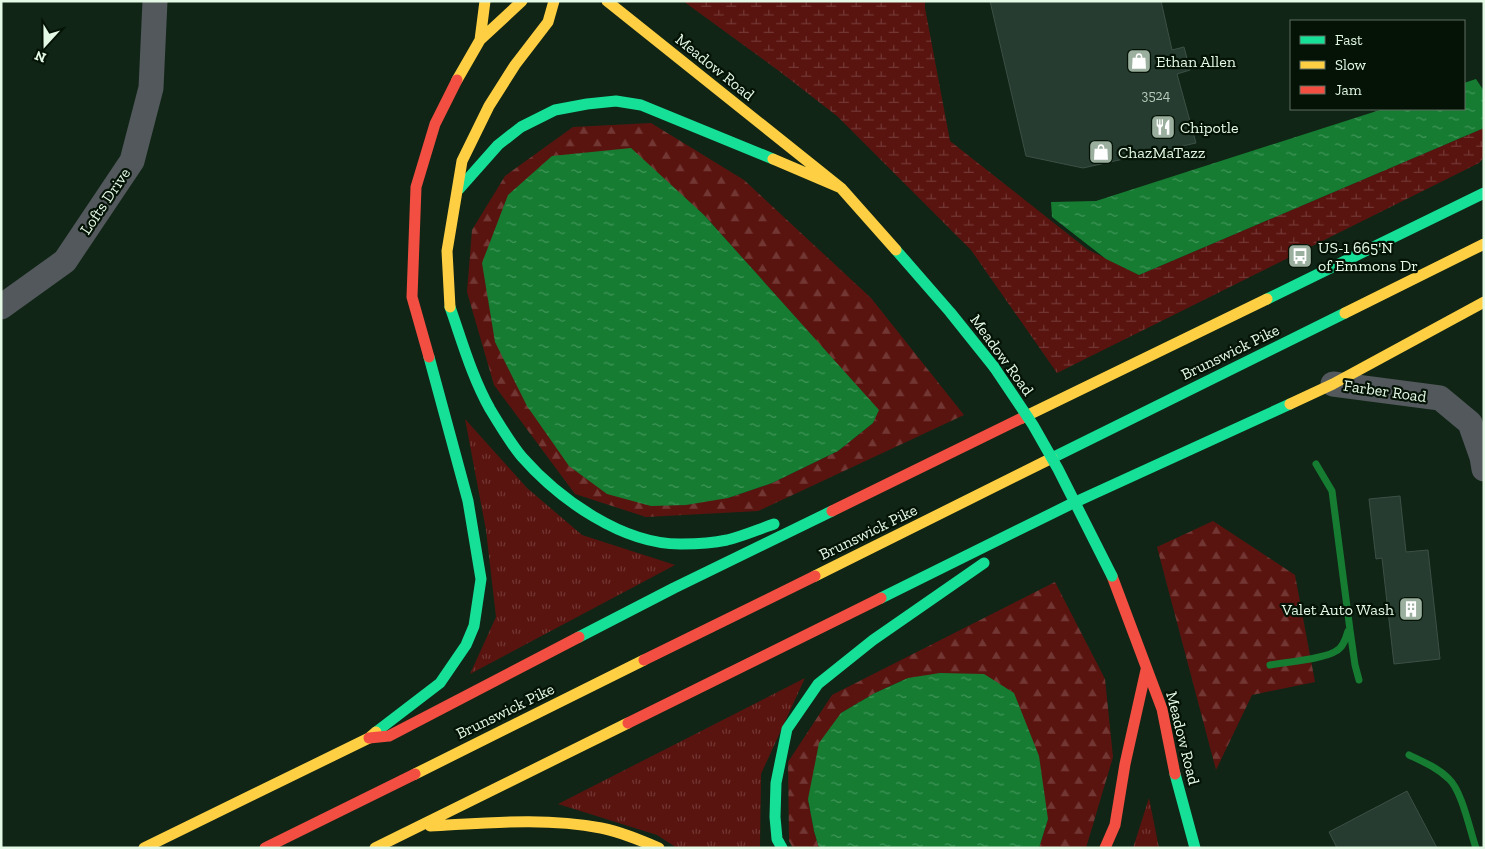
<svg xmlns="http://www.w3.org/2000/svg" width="1485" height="849" font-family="'Zilla Slab',serif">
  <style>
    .grass { fill: url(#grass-tufts) }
    .forest { fill: url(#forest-firs); fill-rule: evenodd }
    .wetland { fill: url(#wetland-marsh) }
    .water { fill: url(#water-ripples) }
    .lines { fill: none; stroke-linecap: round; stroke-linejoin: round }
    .stream { stroke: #157c32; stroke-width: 7 }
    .building { fill: #273c30; stroke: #3c5045 }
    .street { stroke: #52585c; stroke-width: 25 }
    .fast { stroke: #16e098; stroke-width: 11 }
    .slow { stroke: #ffcf43; stroke-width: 11 }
    .jam { stroke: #f24e42; stroke-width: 11 }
    .fast-bridge { stroke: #16e098; stroke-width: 11 }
    .labels { text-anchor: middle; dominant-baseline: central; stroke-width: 4.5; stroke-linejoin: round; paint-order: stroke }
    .number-label { font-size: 14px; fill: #b5cab8 }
    .poi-label { font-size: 16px; fill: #e4fae6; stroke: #041306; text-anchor: start }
    .street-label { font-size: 16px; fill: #e4fae6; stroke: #041306 }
  </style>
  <defs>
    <pattern id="grass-tufts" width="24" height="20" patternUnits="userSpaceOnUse" patternTransform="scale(1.25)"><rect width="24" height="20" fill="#5a1410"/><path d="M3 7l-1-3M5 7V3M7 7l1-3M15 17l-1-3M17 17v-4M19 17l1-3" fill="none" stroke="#723733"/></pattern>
    <pattern id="forest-firs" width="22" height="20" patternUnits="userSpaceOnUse" patternTransform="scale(1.25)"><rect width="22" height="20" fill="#5a1410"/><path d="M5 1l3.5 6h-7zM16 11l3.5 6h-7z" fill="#723733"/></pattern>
    <pattern id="wetland-marsh" width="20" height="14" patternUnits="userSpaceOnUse" patternTransform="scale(1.25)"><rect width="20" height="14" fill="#5a1410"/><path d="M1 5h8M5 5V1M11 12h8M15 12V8" fill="none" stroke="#723733"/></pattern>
    <pattern id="water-ripples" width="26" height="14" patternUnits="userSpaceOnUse" patternTransform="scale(1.25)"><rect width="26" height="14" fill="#157c32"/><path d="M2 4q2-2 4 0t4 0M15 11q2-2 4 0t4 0" fill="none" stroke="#42965a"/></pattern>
  </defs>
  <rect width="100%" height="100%" fill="#102515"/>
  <path class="grass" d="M 465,419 L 527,488 L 582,535 L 675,565 L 470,674 L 496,617 L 486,530 Z
    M 805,678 L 761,774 L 760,848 L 677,848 L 657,835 L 558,804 Z
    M 1149,798 L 1159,848 L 1133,848 Z"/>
  <path class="forest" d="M 651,123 L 744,180 L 871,298 L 964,415 L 758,511 L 646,517 L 575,494 L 494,385 L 467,292 L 472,230 L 505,176 L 573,127 ZM 704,215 L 878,410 L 873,423 L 838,451 L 772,483 L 728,498 Z
    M 1213,521 L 1295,575 L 1315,682 L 1252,695 L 1216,770 L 1157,547 Z
    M 1055,582 L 1105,679 L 1113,757 L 1086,848 L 1039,848 L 1048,819 L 908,678 L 875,693 L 841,713 L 808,799 L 814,831 L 819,848 L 793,848 L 789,841 L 788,762 L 832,695 Z"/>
  <path class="wetland" d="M 683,1 L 925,1 L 925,8 L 950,141 L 1087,249 L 1139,275 L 1484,128 L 1484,157 L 1479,163 L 1057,373 L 971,250 L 837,116 L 779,71 Z"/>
  <path class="water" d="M 1476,79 L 1484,91 L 1484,128 L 1139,275 L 1106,259 L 1052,217 L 1051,202 L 1096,201 L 1383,109 L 1464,109 L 1464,83 Z
    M 631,148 L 704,215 L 879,410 L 873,423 L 838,451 L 772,483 L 728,498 L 686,505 L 651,506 L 607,494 L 569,466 L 527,406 L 495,342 L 482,263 L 508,195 L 552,156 Z
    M 940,673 L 984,674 L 1014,693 L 1039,756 L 1048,819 L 1039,848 L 819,848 L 814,831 L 808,799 L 819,743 L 841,713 L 875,693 L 908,678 Z"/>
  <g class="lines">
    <path class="stream" d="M 1316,464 L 1332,491 L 1350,630 L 1355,665 L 1359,680
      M 1270,665 C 1285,662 1325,659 1336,651 C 1343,648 1346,638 1348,631
      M 1409,755 C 1424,762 1438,768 1449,779 C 1462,791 1470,831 1476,848"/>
  </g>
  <path class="building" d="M 990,1 L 1161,1 L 1172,50 L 1184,47 L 1190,70 L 1177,74 L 1196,143 L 1083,168 L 1026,156 Z
    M 1400,496 L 1406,552 L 1428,550 L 1440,659 L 1394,664 L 1382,558 L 1376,559 L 1369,499 Z
    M 1407,791 L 1437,848 L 1337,848 L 1329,832 Z"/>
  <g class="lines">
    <path class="street" d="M 1,307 L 65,261 L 132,161 L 151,88 L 155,1
      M 1333,384 L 1440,398 L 1470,423 L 1482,457 L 1484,469"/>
    <path class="fast" d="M 459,189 L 498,145 L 521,127 L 555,110 L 587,104 L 616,101 L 641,105 L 773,159
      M 896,250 L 950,312 L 994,367
      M 1267,299 L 1484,193
      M 450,307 C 462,341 472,377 490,409 C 499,424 511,444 522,457 C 559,499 623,545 682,544 C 696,544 713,543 727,540 C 743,536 759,529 774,524
      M 1052,458 L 1345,313
      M 881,598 L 1069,505 L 1290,404
      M 579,637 L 674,588 L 832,511
      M 376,732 L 440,683 L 466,645 L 474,626 L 481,579 L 468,501 L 429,357
      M 1175,774 L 1195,848
      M 782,848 L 777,839 L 775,817 L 776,783 L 787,729 L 818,684 L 873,640 L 984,563"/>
    <path class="slow" d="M 607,1 L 841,188 L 896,250
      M 480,40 L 485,1
      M 457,80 L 480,40 L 522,1
      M 773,159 L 841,188
      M 450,307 L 447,251 L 462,161 L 489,106 L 515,65 L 548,22 L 554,1
      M 1345,313 L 1484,244
      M 1290,404 L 1333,384 L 1484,302
      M 1022,418 L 1267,299
      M 815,576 L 1052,458
      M 415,774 L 644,660
      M 430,826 C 487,823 545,817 601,828 C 621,832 640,840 659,848
      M 144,848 L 369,738 L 376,732
      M 375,848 L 628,723"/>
    <path class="jam" d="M 429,357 L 412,297 L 416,187 L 435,124 L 457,80
      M 832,511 L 1022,418
      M 1112,576 L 1162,709 L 1175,774
      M 644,660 L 815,576
      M 628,723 L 881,598
      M 369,738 L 389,736 L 579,637
      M 265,848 L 415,774
      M 1105,848 L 1115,825 L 1125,764 L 1146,670"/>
    <path class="fast-bridge" d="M 994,367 L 1033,425 L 1058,469 L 1112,576"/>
  </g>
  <defs>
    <symbol id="shop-square" viewBox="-11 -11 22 22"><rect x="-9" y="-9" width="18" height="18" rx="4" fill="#9aaf9d" stroke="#041306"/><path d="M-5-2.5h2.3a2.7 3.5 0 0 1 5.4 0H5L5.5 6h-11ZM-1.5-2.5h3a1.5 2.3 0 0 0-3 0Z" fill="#fff"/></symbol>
    <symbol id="restaurant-square" viewBox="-11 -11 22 22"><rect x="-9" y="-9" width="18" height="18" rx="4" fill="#9aaf9d" stroke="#041306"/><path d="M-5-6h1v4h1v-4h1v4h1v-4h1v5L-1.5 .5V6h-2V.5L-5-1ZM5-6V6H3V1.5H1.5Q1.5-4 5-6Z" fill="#fff"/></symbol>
    <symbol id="bus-square" viewBox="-11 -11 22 22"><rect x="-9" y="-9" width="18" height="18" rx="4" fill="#9aaf9d" stroke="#041306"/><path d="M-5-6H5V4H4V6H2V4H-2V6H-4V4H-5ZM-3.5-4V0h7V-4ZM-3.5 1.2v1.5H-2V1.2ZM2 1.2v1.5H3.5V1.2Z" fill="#fff"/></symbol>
    <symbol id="building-square" viewBox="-11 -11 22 22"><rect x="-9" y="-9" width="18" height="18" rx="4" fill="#9aaf9d" stroke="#041306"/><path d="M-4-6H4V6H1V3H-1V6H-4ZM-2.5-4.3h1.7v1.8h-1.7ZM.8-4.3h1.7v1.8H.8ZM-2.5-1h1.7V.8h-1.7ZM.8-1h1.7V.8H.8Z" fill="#fff"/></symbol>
  </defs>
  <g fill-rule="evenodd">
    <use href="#shop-square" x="1125" y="47" width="28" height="28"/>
    <use href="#restaurant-square" x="1149" y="113" width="28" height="28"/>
    <use href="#shop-square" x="1087" y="138" width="28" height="28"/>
    <use href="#bus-square" x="1286" y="242" width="28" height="28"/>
    <use href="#building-square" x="1397" y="595" width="28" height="28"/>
  </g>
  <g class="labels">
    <g class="number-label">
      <text x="1156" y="95">3524</text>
    </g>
    <g class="poi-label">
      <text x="1156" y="61">Ethan Allen</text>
      <text x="1180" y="127">Chipotle</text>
      <text x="1118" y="152">ChazMaTazz</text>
      <text x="1318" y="247">US-1 665'N<tspan x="1318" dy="18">of Emmons Dr</tspan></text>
      <text x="1394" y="609" text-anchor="end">Valet Auto Wash</text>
    </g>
    <g class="street-label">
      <text transform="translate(715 67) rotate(39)">Meadow Road</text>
      <text transform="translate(105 201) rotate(-56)">Lofts Drive</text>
      <text transform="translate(1230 352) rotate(-26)">Brunswick Pike</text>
      <text transform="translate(1002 355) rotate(54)">Meadow Road</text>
      <text transform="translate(1385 391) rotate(8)">Farber Road</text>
      <text transform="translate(868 532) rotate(-26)">Brunswick Pike</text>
      <text transform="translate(505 711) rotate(-26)">Brunswick Pike</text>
      <text transform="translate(1183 738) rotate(76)">Meadow Road</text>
    </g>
  </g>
  <rect width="1485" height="849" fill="none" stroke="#e4fae6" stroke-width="5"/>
  <rect x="1290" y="20" width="175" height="90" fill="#041306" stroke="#5e6f60"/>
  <rect x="1300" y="36" width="25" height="8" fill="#16e098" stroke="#5e6f60"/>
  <text x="1335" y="45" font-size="15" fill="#e4fae6">Fast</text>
  <rect x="1300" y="61" width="25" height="8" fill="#ffcf43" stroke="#5e6f60"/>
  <text x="1335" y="70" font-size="15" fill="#e4fae6">Slow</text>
  <rect x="1300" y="86" width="25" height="8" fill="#f24e42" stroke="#5e6f60"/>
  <text x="1335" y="95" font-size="15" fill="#e4fae6">Jam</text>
  <g transform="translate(45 45) rotate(201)" stroke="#041306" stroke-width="4" paint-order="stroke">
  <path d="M0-4L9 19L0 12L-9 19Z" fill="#e4fae6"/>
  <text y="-8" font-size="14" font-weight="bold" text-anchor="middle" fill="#e4fae6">N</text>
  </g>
</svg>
